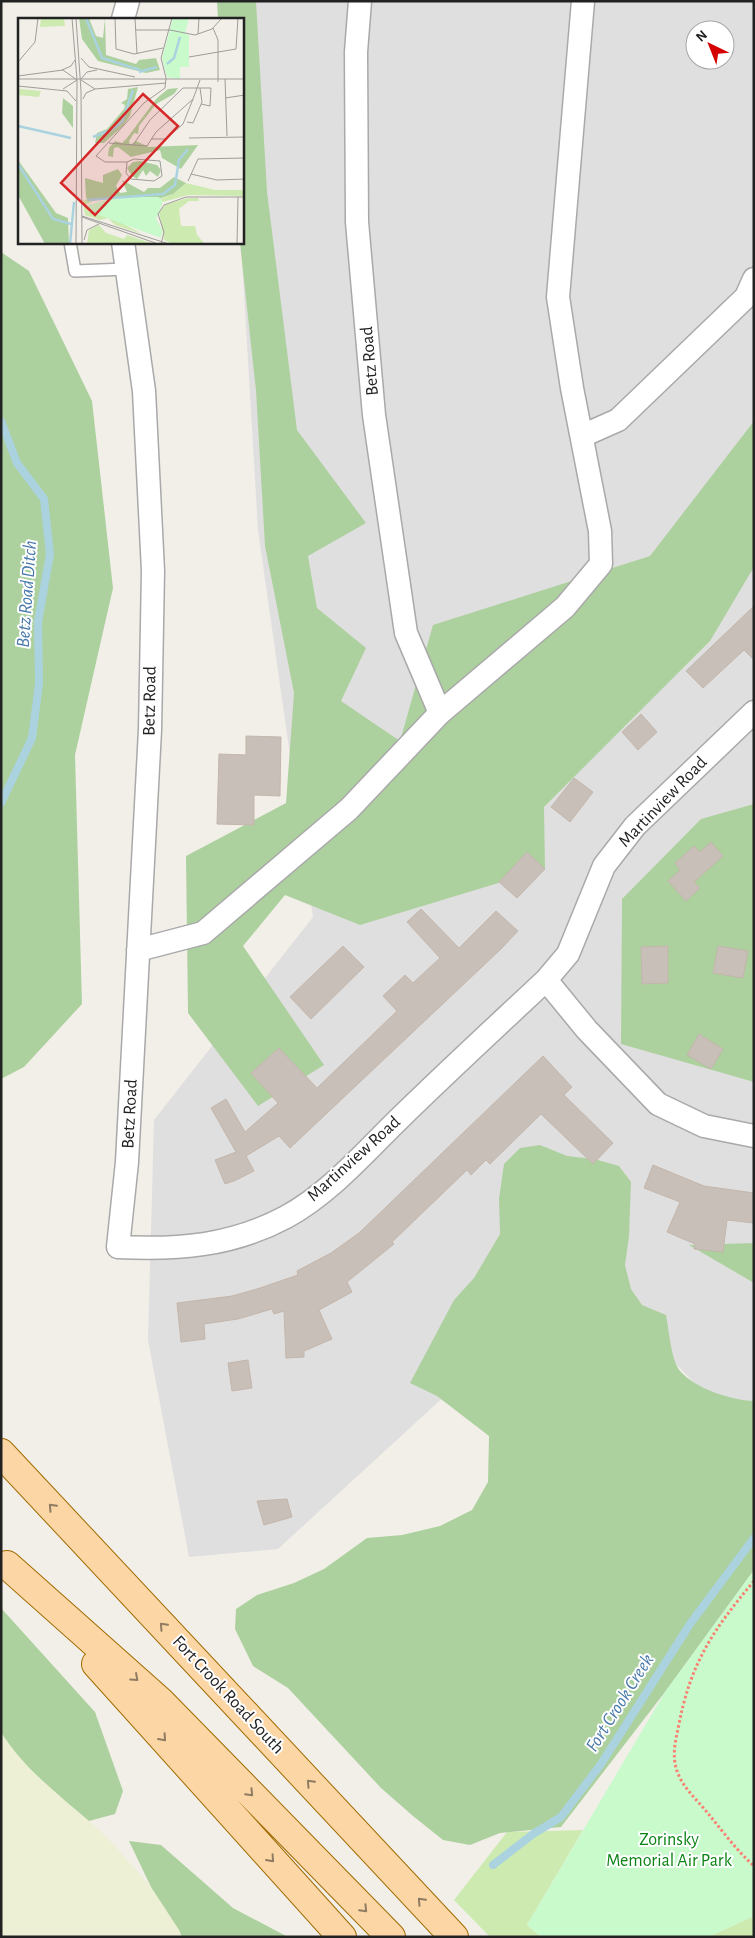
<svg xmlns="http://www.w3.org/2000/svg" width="755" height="1938" font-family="'Alegreya Sans',sans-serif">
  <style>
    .residential { fill: #e0dfdf; fill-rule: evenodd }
    .farmland { fill: #eef0d5 }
    .grass { fill: #cdebb0 }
    .forest { fill: #add19e }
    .park { fill: #c8facc }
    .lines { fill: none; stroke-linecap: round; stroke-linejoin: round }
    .stream { stroke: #aad3df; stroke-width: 8 }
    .building { fill: #c7bfb8; stroke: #c4b6ab }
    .service-casing { stroke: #a9a9a9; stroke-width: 14 }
    .minor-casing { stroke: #a9a9a9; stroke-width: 25 }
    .primary-casing { stroke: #a06b00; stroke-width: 30 }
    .path { stroke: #fa8072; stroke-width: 3; stroke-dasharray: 2.5 2.5; stroke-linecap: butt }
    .service { stroke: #fff; stroke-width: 11 }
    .minor { stroke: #fff; stroke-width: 22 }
    .primary { stroke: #fcd6a4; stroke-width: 28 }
    .oneway { stroke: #8f7c63 }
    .labels { text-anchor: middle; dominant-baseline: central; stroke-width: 4; stroke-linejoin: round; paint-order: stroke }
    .street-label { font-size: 18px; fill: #222; stroke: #fff }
    .park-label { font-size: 18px; fill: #0c8416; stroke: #fff }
    .water-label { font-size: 19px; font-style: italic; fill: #4a7aab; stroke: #fff }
    .inset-river { fill: none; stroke: #aad3df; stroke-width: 2.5 }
    .inset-road { fill: none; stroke: #9f9d99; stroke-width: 1 }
    .view { fill: #d62828; fill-opacity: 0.15; stroke: #d62828; stroke-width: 2.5 }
    .inset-edge { fill: none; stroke: #222; stroke-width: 2.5 }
  </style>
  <rect width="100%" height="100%" fill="#f2efe9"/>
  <path class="residential" d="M 226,1 L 754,1 L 754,1444 L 589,1275 L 448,1393 L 278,1549 L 189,1557 L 148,1340 L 154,1120 L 313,917 L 258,530 L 241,243 L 242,242 L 242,19 ZM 695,30 L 725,30 L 725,60 L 695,60 Z"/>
  <path class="farmland" d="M 1,1732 L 10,1746 L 40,1778 L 107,1837 L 151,1887 L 179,1930 L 182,1937 L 1,1937 Z"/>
  <path class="grass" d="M 583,1830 L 527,1925 L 541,1937 L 490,1937 L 454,1900 L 507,1832 Z
    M 754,1916 L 754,1937 L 708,1937 Z"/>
  <path class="forest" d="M 217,1 L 256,1 L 267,192 L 297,430 L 366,523 L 308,556 L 317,608 L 366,648 L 341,701 L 400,741 L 433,625 L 650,556 L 754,421 L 754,567 L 710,641 L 544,807 L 545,869 L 360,925 L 285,895 L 243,946 L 324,1065 L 258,1106 L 188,1013 L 186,856 L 286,803 L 294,693 L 265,546 L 256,391 L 240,243 L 242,242 L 242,19 L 218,19 Z
    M 1,252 L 29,271 L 92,401 L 113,588 L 75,755 L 82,1004 L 24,1067 L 1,1079 Z
    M 754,804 L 754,1082 L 621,1044 L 622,899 L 701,819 Z
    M 540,1145 L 567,1156 L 594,1159 L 619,1166 L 631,1182 L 629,1236 L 625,1265 L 631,1289 L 642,1305 L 666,1315 C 669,1330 671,1360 680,1371 C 696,1389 731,1400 754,1401 L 754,1570 L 665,1692 L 561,1827 L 500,1833 L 470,1845 L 443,1840 L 413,1816 L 381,1788 L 288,1688 L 253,1666 L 235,1629 L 236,1609 L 257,1595 L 294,1583 L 324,1569 L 367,1538 L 402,1535 L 440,1526 L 472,1510 L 488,1482 L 489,1436 L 437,1396 L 410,1383 L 454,1300 L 474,1278 L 500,1234 L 499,1199 L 504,1164 L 520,1148 Z
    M 754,1243 L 754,1283 L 689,1245 Z
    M 1,1608 L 95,1712 L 123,1791 L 115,1814 L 89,1821 C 58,1794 23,1768 1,1732 Z
    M 129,1841 L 161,1845 L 233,1908 L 288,1937 L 182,1937 L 179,1930 L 151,1887 Z"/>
  <path class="park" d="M 754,1570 L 754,1916 L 708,1937 L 541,1937 L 527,1925 L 665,1692 Z"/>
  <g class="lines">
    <path class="stream" d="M 1,421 L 17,463 L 44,499 L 50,554 L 38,622 L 39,683 L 32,738 L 1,803
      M 493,1865 L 533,1834 L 561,1817 L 601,1764 L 690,1624 L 754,1538"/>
  </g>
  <path class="building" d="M 754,606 L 754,660 L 744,650 L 703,688 L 686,671 Z
    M 641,714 L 657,732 L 638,750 L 622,732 Z
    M 246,736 L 281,737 L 280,796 L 254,795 L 254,825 L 217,824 L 219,754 L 246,755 Z
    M 574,778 L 593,792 L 570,822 L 551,807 Z
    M 711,842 L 723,856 L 694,882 L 700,888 L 686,901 L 668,881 L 680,870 L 675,863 L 694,846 L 700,852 Z
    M 527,852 L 545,869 L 517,898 L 499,882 Z
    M 421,909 L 459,948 L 496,911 L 518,931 L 501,949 L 290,1148 L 279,1136 L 246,1156 L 254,1171 L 234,1181 L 225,1184 L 215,1160 L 236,1152 L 211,1108 L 226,1099 L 245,1132 L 278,1103 L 251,1073 L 279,1048 L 317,1088 L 397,1011 L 383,996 L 405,975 L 413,983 L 440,958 L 407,922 Z
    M 343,946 L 364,967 L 311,1019 L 290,997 Z
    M 668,946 L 668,983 L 642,984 L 641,947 Z
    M 718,946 L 748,951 L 743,978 L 713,973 Z
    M 699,1034 L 723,1049 L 711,1069 L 687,1055 Z
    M 543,1056 L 572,1087 L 564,1095 L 613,1143 L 593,1164 L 541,1114 L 490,1164 L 486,1160 L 471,1175 L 467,1170 L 392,1242 L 394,1244 L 347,1282 L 352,1292 L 319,1310 L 332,1339 L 304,1351 L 304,1357 L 286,1358 L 284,1311 L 274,1314 L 272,1309 L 238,1319 L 204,1324 L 205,1339 L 181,1342 L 177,1303 L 232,1296 L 257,1289 L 298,1275 L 297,1271 L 331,1253 L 359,1233 Z
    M 653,1165 L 704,1186 L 754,1193 L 754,1223 L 727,1220 L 723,1252 L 694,1249 L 695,1244 L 667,1232 L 680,1202 L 644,1188 Z
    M 248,1360 L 252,1388 L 232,1391 L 228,1363 Z
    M 287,1499 L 292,1517 L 264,1525 L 257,1501 Z"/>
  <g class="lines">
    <defs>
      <path id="service" d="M 70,242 L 75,271 L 127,269"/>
      <path id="minor" d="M 360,1 L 356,52 L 357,222 L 374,415 L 406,633 L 440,713
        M 123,19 L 128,1
        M 123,242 L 144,391 L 153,571 L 150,730 L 127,1162 L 118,1247 C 178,1250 232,1246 286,1217 C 330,1193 365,1152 400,1118 C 448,1071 497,1026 546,980
        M 582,436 L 618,420 L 746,297 L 754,279
        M 754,712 L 635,826 L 604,866 L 568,954 L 546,980 L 587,1030 L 658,1104 L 704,1126 L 754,1136
        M 138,950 L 203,933 L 349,809 L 440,713 L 565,607 L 601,564 L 600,531 L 572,388 L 558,297 L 583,1"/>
      <path id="primary" d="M 1,1453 L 454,1937
        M 7,1565 L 161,1702 L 391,1937
        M 96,1664 L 342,1937"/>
    </defs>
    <use href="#service" class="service-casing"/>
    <use href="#minor" class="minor-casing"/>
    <use href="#primary" class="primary-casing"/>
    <path class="path" d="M 754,1581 C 712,1631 690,1664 678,1729 C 675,1742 672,1757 677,1771 C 682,1786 695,1798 706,1811 C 721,1829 736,1850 754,1866"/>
    <use href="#service" class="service"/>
    <use href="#minor" class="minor"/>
    <use href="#primary" class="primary"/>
  </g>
  <defs><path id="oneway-chevron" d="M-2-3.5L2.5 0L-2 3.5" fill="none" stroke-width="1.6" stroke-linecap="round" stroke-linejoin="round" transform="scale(1.25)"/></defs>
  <g class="oneway">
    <use href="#oneway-chevron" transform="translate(52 1507) rotate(-133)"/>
    <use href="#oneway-chevron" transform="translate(163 1626) rotate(-133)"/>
    <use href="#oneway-chevron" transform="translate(135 1678) rotate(42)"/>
    <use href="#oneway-chevron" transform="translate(163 1738) rotate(48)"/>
    <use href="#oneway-chevron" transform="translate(310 1783) rotate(-133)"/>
    <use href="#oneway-chevron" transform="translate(250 1793) rotate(46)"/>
    <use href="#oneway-chevron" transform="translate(271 1859) rotate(48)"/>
    <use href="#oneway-chevron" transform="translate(421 1901) rotate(-133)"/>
    <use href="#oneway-chevron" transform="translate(364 1909) rotate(46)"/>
  </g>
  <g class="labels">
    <g class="street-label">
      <text transform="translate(370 361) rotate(-95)">Betz Road</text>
      <text transform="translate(150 701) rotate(-89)">Betz Road</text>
      <text transform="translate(663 802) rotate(-46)">Martinview Road</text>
      <text transform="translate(130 1114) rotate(-87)">Betz Road</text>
      <text transform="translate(354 1159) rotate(-42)">Martinview Road</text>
      <text transform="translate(228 1695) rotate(47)">Fort Crook Road South</text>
    </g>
    <g class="park-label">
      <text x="669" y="1840">Zorinsky<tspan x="669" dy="21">Memorial Air Park</tspan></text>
    </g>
    <g class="water-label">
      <text transform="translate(27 594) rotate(-86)">Betz Road Ditch</text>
      <text transform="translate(620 1703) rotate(-58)">Fort Crook Creek</text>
    </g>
  </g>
  <g transform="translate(18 18)">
    <rect width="226" height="226" fill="#f2efe9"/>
    <path d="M 23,0 L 46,0 L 47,8 L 22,9 ZM 0,71 L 3,71 L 23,73 L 21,79 L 0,77 ZM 168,165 L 197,172 L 226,172 L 226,178 L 170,177 L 145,184 L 142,181 L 155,176 ZM 169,180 L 180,180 L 181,183 L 171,183 L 161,191 L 163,208 L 177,208 L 179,217 L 187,226 L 155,226 L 146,222 L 141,194 L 147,187 ZM 71,181 L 74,184 L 68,186 L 70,193 L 100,203 L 124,216 L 97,207 L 90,200 L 82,202 L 67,197 L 65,182 ZM 81,207 L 88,215 L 106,221 L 109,217 L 136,226 L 69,226 L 71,212 Z" fill="#cdebb0"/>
    <path d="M 61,0 L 71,0 L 78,18 L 85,20 L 87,0 L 88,37 L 118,46 L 121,42 L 138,40 L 142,52 L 128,55 L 80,43 L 64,21 ZM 120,69 L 112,98 L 105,108 L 86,125 L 77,125 L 79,115 L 89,111 L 106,91 L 107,87 L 103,85 L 109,81 L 110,71 ZM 160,70 L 156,76 L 138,86 L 121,108 L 120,116 L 116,115 L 111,123 L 112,127 L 118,123 L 131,129 L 180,127 L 163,151 L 144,140 L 142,132 L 113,139 L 100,129 L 96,130 L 95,139 L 90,138 L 91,130 L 97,123 L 104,125 L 109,120 L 139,80 L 150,71 ZM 45,80 L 55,88 L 55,110 L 44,95 ZM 0,142 L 38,195 L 50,200 L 51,226 L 27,226 L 0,177 ZM 122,143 L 139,147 L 143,152 L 140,159 L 132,153 L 128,158 L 125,152 L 119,161 L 114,158 L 109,150 L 115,144 ZM 100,151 L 104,157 L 98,168 L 102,175 L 109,174 L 104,162 L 126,174 L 130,170 L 142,170 L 156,159 L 168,165 L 155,176 L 137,182 L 94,180 L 73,183 L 68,180 L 67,160 L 85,165 L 85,157 Z" fill="#add19e"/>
    <path d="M 155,0 L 171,0 L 167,16 L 171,17 L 171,49 L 162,49 L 162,61 L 149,59 L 144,40 ZM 124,179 L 141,179 L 145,184 L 138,201 L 144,212 L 143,220 L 70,193 L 68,188 L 94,180 Z" fill="#c8facc"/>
    <path class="inset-river" d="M 68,0 L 84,40 L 122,52M 149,46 L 156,40 L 162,19M 121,54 L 139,49M 0,108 L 53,120M 75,119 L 95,111 L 104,104 L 115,72M 0,146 L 35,201 L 53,206M 69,182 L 145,176 L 157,167 L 161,142 L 170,131M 52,226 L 56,184"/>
    <path class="inset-road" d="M 54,0 L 59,62 L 58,226M 58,0 L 63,73 L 64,226M 97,0 L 98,31 L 116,36 L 145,30M 117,0 L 119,36M 195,10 L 200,22 L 200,64M 117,12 L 152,12 L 177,17 L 194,11 L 204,0M 180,16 L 181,0M 171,39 L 218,31 L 220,0M 63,40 L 71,49 L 117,59M 0,44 L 17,24 L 20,0M 44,52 L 53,48 L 57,42M 0,58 L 45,52 L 59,62M 0,61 L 227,61M 63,61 L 69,54 L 79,52M 207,61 L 209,118M 63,62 L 77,71 L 148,65M 0,68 L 49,73 L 58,83M 45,71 L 59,62M 207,80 L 227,77M 65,81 L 68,75 L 77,71M 169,104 L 175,105 L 184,84 L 182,70M 171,120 L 227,119M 133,121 L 147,121 L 157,113 L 165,106 L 175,81M 91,125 L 129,128 L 138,114 L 175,81 L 182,62M 115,127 L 132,102 L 165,70 L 193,70 L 192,88 L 183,86M 116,141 L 142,143 L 144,158 L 136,163 L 113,161 L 108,155 L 109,144 ZM 109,144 L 87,144 L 78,138 L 126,85 L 147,70 L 148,60 L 143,40 L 154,0M 173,156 L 199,162 L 227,161M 170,163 L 180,141 L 227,140M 64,198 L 151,226M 64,199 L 140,226M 66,222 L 69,212 L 81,206M 143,226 L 146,214 L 140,196 L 146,187 L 168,179 L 227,179M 219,226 L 220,179"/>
    <path class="view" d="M 125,76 L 160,108 L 77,197 L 43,165 Z"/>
    <rect width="226" height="226" class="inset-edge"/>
  </g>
  <rect width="755" height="1938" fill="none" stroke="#222222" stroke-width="5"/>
  <g transform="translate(710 45) rotate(317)"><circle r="24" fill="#ffffff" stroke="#a7a7a7"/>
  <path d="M0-4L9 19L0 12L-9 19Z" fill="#d40000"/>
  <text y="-8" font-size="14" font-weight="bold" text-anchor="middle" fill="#222222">N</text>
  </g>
</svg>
